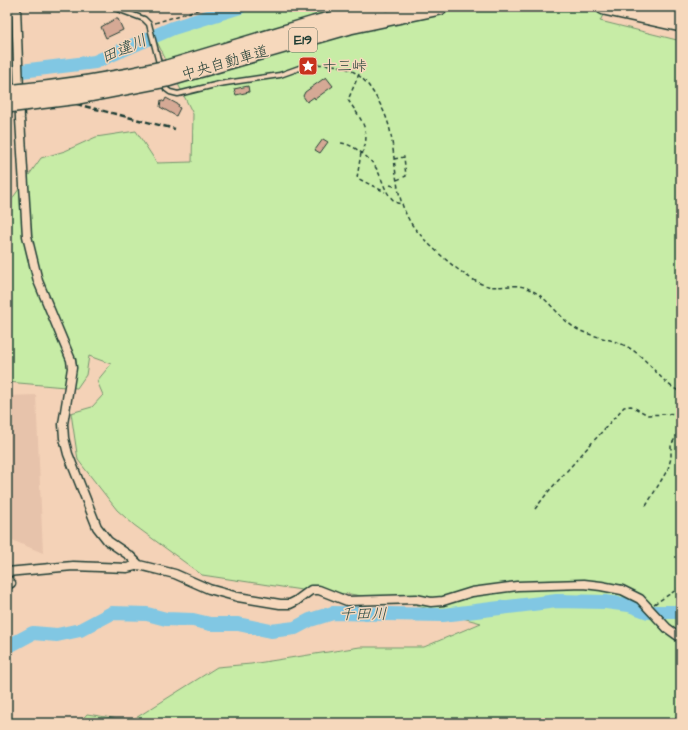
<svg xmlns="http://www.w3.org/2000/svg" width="688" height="730" font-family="'Architects Daughter','Klee One',sans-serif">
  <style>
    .built { fill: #e7c3ab }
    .green { fill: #c7eca6; stroke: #73946d }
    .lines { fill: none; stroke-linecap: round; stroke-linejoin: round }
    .river { stroke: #81c7e3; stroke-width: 14 }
    .building { fill: #d5a995; stroke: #1f3d34 }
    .lane-casing { stroke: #1f3d34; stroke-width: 7 }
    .street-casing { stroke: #1f3d34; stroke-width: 11 }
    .highway-casing { stroke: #1f3d34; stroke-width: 18 }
    .path { stroke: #1f3d34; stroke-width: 1.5; stroke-dasharray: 4 3; stroke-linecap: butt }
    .lane { stroke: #f6d8bc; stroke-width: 4 }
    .street { stroke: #f6d8bc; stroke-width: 8 }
    .highway { stroke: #f6d8bc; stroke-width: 15 }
    .rail { stroke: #1f3d34; stroke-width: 2.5; stroke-dasharray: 6 3; stroke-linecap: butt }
    .highway-bridge-casing { stroke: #1f3d34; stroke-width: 18; stroke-linecap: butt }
    .highway-bridge { stroke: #f6d8bc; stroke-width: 15 }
    .labels { text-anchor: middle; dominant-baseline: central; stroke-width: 3; stroke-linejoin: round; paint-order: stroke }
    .shield { fill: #f6d8bc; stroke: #606c5d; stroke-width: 1 }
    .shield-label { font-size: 14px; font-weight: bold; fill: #1f3d34 }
    .street-label { font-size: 15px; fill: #1f3d34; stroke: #f6d8bc }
    .poi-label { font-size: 15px; fill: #1f3d34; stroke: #f6d8bc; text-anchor: start }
    .water-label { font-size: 16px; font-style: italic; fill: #294b46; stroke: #f6d8bc }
  </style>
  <rect width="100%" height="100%" fill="#f4d2b7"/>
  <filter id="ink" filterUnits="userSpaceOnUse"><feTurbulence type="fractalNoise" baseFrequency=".025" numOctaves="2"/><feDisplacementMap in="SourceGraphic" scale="8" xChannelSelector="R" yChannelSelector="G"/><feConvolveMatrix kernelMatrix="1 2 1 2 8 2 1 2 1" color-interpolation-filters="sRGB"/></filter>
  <g filter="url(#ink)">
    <path class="built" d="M 36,395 L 43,553 L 7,538 L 7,396 Z"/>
    <path class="green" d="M 255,7 L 607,7 L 600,21 L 681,41 L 681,723 L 79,723 L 87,714 L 131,721 L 217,667 L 251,664 L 360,647 L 424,647 L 481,623 L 410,604 L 350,594 L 315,592 L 202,575 L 134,525 L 117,510 L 78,460 L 71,413 L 92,407 L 103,395 L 97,381 L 111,364 L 89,356 L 86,375 L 77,388 L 7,382 L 7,206 L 41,158 L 65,151 L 96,137 L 136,131 L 157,163 L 192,162 L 193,114 L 155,38 Z"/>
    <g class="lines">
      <path class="river" d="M 7,80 L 13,72 L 95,62 L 173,28 L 240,7
        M 7,647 L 33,633 L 57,635 L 80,630 L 112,613 L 147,614 L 166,619 L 193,620 L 210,624 L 238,624 L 271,631 L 295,628 L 310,620 L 333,613 L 443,615 L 557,601 L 606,602 L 629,605 L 648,612 L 681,612"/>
    </g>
    <path class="building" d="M 115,19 L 118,19 L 123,30 L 106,38 L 101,27 Z
      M 326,77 L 333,86 L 315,99 L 314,97 L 307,102 L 303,96 L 305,92 Z
      M 248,86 L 249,92 L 236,95 L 234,89 Z
      M 166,98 L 179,105 L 178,107 L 180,108 L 176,116 L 160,107 L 161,100 L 164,102 Z
      M 323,139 L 328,142 L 320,153 L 315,150 Z"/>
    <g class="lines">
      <defs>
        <path id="lane" d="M 112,7 L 144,19 L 149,24 L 160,67
          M 164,82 L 166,89 L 170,92 L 178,94 L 219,84 L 280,75 L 305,66"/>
        <path id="street" d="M 16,7 L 20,119 L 27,236 L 38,281 L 71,360 L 72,368 L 63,424 L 64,438 L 68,454 L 97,527 L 108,541 L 130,556 L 139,565 L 175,574 L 209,589 L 238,597 L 280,604 L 290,604 L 296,601 L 311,590 L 319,590 L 347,601 L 416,599 L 431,602 L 443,601 L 472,592 L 517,586 L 584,584 L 601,586 L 622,590 L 640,599 L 667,628 L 681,638
          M 7,572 L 73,566 L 127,568 L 139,565
          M 7,579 L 11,583 L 7,585"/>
        <path id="highway" d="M 604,7 L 681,24
          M 663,7 L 681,12
          M 167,68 L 314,24 L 379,7
          M 167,79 L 350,26 L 440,7"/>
      </defs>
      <use href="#lane" class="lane-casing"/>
      <use href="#street" class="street-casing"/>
      <use href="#highway" class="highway-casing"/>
      <path class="path" d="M 155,23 L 206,7
        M 311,65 C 339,63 357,67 373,92 C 380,103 387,116 390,130 C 397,163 393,204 417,231 C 430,247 468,282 488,286 C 502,289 515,282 529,289 C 548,297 558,317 575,328 C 592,338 614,338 631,349 C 649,360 663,385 681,392
        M 359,74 L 348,100 C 361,119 372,131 362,154
        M 341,143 C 353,144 370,158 376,168 C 384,181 384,194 397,203 L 403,204
        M 361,153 L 357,178 L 385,192
        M 394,159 L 404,157 L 406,176 L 397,180
        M 390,185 L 398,187
        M 646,506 L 668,469 L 671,458 L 671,445 L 681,429
        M 535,509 L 548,492 L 624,407 L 631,406 L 648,415 L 681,413
        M 654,604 L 681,587"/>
      <use href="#lane" class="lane"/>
      <use href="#street" class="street"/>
      <use href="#highway" class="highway"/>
      <path class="rail" d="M 7,84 L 84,106 L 175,129"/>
      <defs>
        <path id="highway-bridge" d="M 7,93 C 61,88 114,80 167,68
          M 7,105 L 79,96 L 167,79"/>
      </defs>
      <use href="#highway-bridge" class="highway-bridge-casing"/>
      <use href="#highway-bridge" class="highway-bridge"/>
    </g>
  </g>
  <defs>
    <symbol id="sight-square" viewBox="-11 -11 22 22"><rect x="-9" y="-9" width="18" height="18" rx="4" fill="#c8321e" stroke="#f6d8bc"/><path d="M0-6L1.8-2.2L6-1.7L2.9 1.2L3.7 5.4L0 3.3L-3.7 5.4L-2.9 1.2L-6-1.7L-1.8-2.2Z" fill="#fff"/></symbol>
  </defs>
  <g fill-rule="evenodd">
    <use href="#sight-square" x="297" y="55" width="22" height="22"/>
  </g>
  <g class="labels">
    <rect class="shield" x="289" y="28" width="28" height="24" rx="3"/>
    <g class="shield-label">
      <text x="303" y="40">E19</text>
    </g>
    <g class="street-label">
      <text transform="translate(225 63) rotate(-16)">中央自動車道</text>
    </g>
    <g class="poi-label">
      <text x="322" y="66">十三峠</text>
    </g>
    <g class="water-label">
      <text transform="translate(124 49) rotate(-24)">田違川</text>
      <text x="363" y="614">千田川</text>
    </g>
  </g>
  <rect width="688" height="730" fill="none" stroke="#f6d8bc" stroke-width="24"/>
  <rect x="12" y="12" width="664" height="706" fill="none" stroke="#1f3d34" stroke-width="1.5" filter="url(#ink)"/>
</svg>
